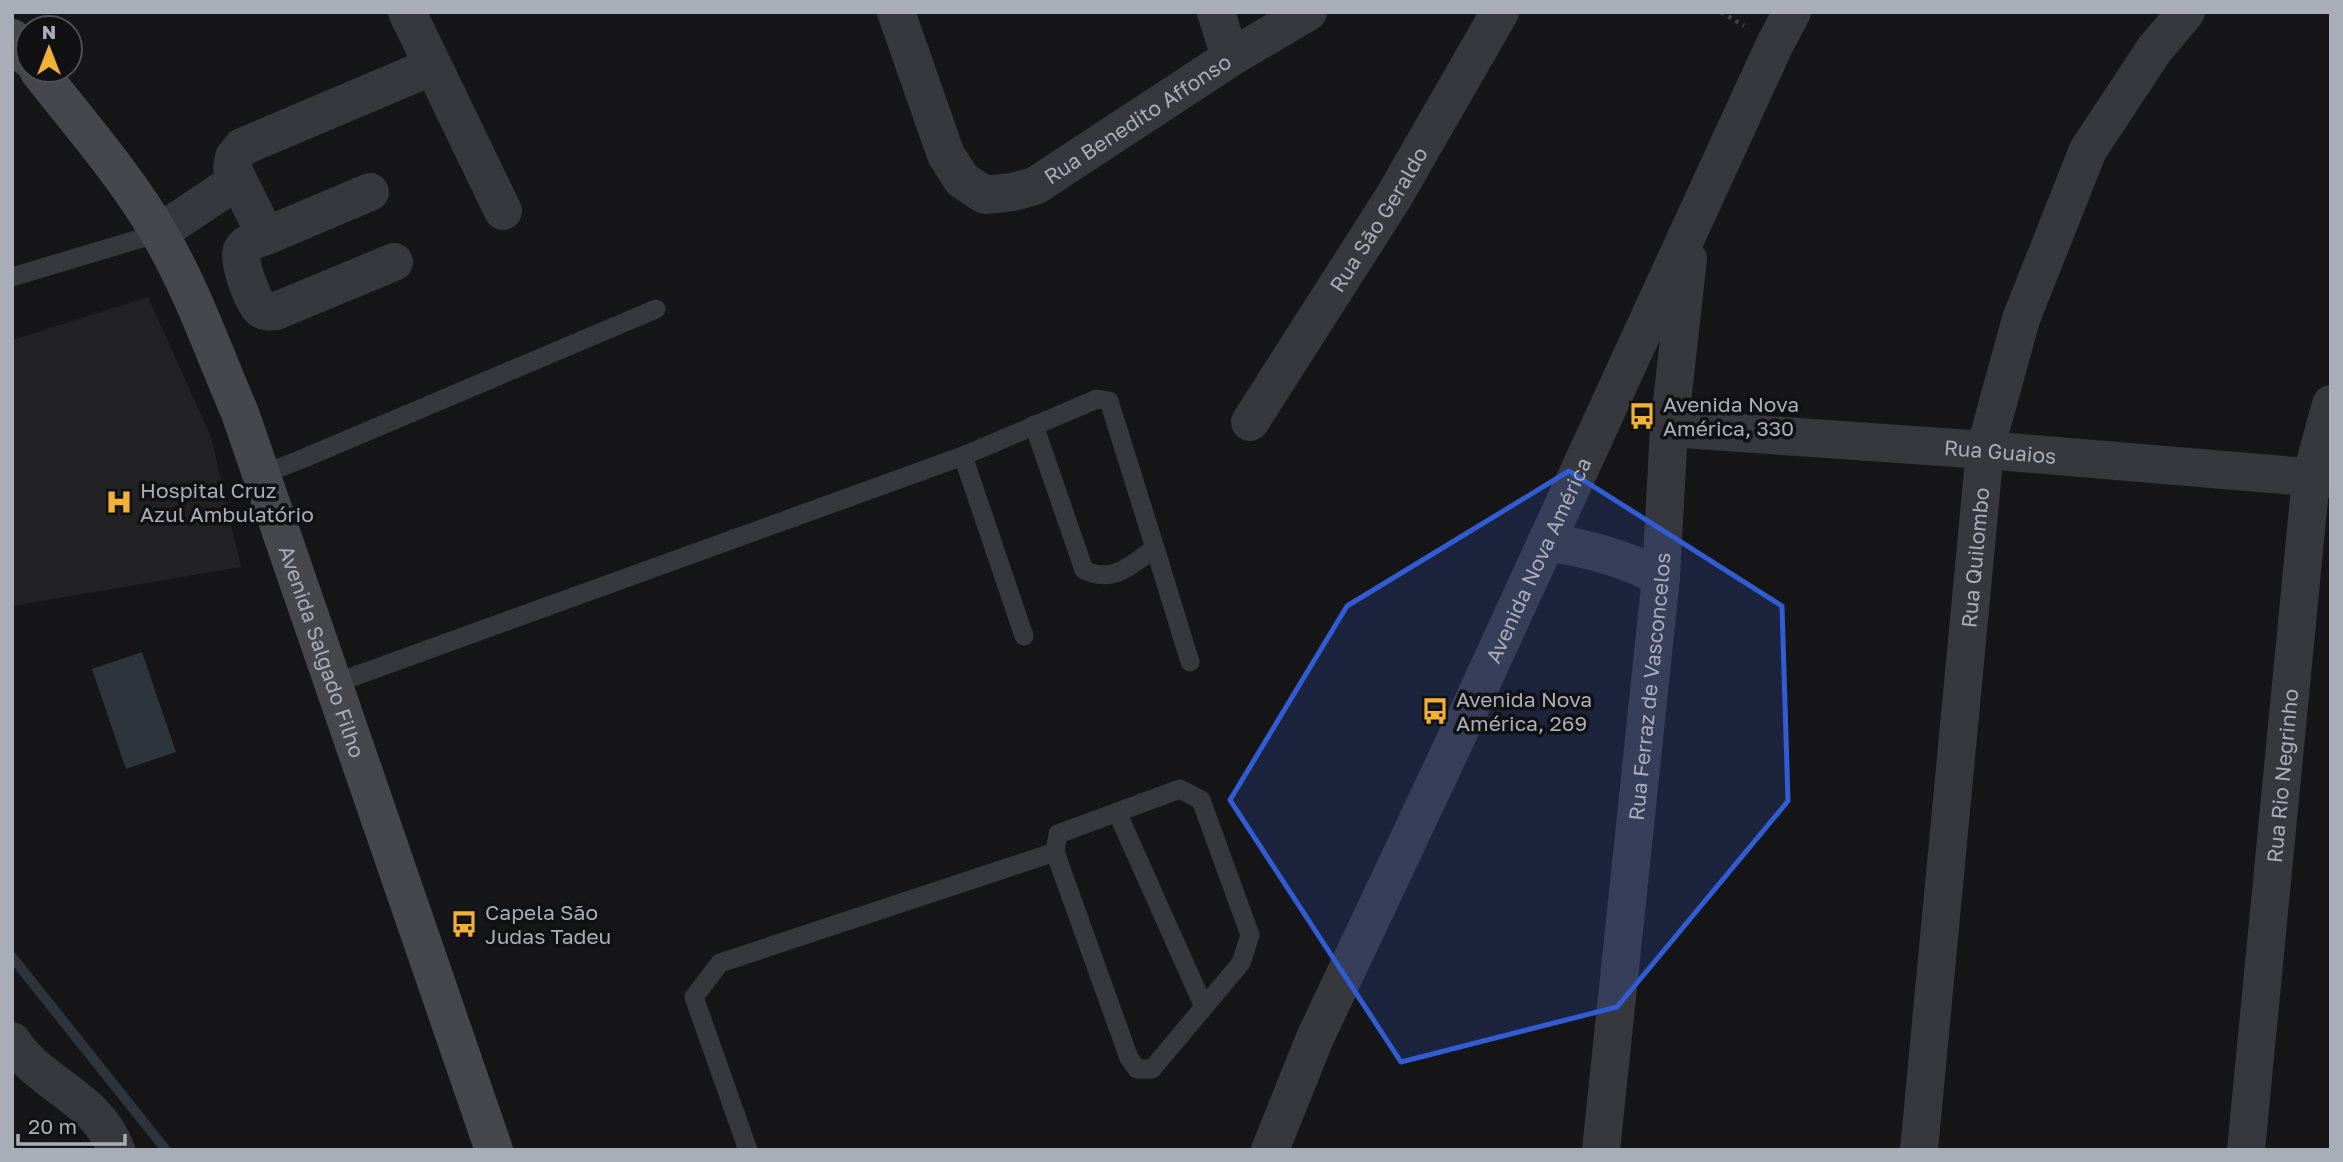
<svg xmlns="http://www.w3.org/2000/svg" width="2343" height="1162" font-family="'Golos Text',sans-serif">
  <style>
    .built { fill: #222225 }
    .water { fill: #2c353c }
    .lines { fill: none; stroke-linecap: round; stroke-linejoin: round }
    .stream { stroke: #2c353c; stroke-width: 10 }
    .path { stroke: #3d3f44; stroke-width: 4.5; stroke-dasharray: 3.5 5; stroke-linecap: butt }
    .lane { stroke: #37383d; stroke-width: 19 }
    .street { stroke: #37383d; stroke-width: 38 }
    .secondary { stroke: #45474d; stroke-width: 38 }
    .marked { fill: #325cd3; fill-opacity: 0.2; stroke: #325cd3; stroke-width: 5; stroke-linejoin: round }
    .labels { text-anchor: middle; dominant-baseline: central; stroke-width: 7; stroke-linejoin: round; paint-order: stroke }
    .street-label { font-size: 21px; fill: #a8adb8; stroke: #111113 }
    .poi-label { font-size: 21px; fill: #a8adb8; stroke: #111113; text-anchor: start }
  </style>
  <rect width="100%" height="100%" fill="#161618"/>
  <path class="built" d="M 148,297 L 211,437 L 241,567 L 12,606 L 12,340 Z"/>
  <path class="water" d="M 142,652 L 176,752 L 126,769 L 92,669 Z"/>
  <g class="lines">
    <path class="stream" d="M 12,957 L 166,1150"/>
    <path class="path" d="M 1721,12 L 1744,26"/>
    <path class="lane" d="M 12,277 L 159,233
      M 963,456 L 1024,636
      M 261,475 L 302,459 L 656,309
      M 1155,548 L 1190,662
      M 333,684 L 963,456 L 1097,399 L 1109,401 L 1155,548 C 1131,565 1114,584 1084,570 L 1034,425
      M 1180,789 L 1201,800 L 1250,935 L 1241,963 L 1152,1069 L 1137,1069 L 1129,1058 L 1055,852 L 1058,834 Z
      M 1117,812 L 1204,1007
      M 748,1150 L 694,997 L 720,963 L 1055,852"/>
    <g class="street">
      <path d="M 407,12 L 503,211"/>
      <path id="s1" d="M 896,12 L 946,155 L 962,180 L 985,195 L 1012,192 L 1035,186 L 1230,58 L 1308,12"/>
      <path d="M 1216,12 L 1230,58"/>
      <path d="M 159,233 L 238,180"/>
      <path d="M 266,236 L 370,192"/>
      <path d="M 394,262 L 276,311 C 270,312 265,313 260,308 C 252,300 237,259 242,250 C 246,242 258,239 266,236 L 232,168 L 234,157 L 242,147 L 433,66"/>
      <path id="s2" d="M 1250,422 L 1393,198 L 1500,12"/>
      <path id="s3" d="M 1669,428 L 1985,450 L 2331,479"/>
      <path d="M 1546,542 C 1587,548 1624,558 1661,577"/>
      <path d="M 12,1041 C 41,1086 97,1097 116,1150"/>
      <path id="s4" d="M 1270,1150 L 1315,1038 L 1461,728 L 1775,44 L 1792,12"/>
      <path id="s5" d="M 1601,1150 L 1661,577 L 1669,428 L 1688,259"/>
      <path id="s6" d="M 1919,1150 L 1985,450 L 2021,319 L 2088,150 L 2154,50 L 2186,12"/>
      <path id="s7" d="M 2246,1150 L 2311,478 L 2331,404"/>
    </g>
    <g class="secondary">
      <path d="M 12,38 L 28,58"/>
      <path id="s8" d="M 38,70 C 79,123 125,175 159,233 C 192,289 214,353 240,413 L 494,1150"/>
    </g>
  </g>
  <path class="marked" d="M 1569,471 L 1782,606 L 1788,801 L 1617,1007 L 1401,1062 L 1230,800 L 1347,606 Z"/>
  <defs>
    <symbol id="bus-bare" viewBox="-9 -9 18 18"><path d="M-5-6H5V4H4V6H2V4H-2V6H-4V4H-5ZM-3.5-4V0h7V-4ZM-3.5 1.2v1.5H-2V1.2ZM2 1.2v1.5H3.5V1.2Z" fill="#f2b134" stroke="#111113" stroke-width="2.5" paint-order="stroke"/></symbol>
    <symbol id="hospital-bare" viewBox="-9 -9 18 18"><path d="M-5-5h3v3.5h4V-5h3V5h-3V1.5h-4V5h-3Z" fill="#f2b134" stroke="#111113" stroke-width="2.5" paint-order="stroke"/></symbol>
  </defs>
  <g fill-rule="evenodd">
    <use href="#bus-bare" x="1623" y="397" width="38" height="38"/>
    <use href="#hospital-bare" x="100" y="483" width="38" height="38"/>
    <use href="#bus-bare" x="1416" y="692" width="38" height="38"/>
    <use href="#bus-bare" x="445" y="905" width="38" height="38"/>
  </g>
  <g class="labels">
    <g class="street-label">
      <text stroke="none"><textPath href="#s1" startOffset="382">Rua Benedito Affonso</textPath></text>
      <text stroke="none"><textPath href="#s2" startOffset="240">Rua São Geraldo</textPath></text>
      <text stroke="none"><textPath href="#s3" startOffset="332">Rua Guaios</textPath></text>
      <text stroke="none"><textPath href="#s6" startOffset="595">Rua Quilombo</textPath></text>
      <text stroke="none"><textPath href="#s4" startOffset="648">Avenida Nova América</textPath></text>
      <text stroke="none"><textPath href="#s8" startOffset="653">Avenida Salgado Filho</textPath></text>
      <text stroke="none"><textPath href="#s5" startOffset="466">Rua Ferraz de Vasconcelos</textPath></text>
      <text stroke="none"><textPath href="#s7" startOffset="376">Rua Rio Negrinho</textPath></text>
    </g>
    <g class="poi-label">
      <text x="1663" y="404">Avenida Nova<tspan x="1663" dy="24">América, 330</tspan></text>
      <text x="140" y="490">Hospital Cruz<tspan x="140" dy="24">Azul Ambulatório</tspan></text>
      <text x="1456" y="699">Avenida Nova<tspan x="1456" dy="24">América, 269</tspan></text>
      <text x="485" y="912">Capela São<tspan x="485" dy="24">Judas Tadeu</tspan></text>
    </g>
  </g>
  <rect width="2343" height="1162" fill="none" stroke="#a8adb8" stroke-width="28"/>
  <g transform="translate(49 49)"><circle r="33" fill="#111113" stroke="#4d4f55" stroke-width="2"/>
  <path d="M0-5L12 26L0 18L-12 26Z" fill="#f2b134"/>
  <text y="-10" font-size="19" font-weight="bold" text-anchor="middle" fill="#a8adb8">N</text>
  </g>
  <path d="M18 1134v10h107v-10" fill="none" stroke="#a8adb8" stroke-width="3.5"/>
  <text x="28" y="1134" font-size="21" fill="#a8adb8" stroke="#111113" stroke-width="5" paint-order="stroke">20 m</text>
</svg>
